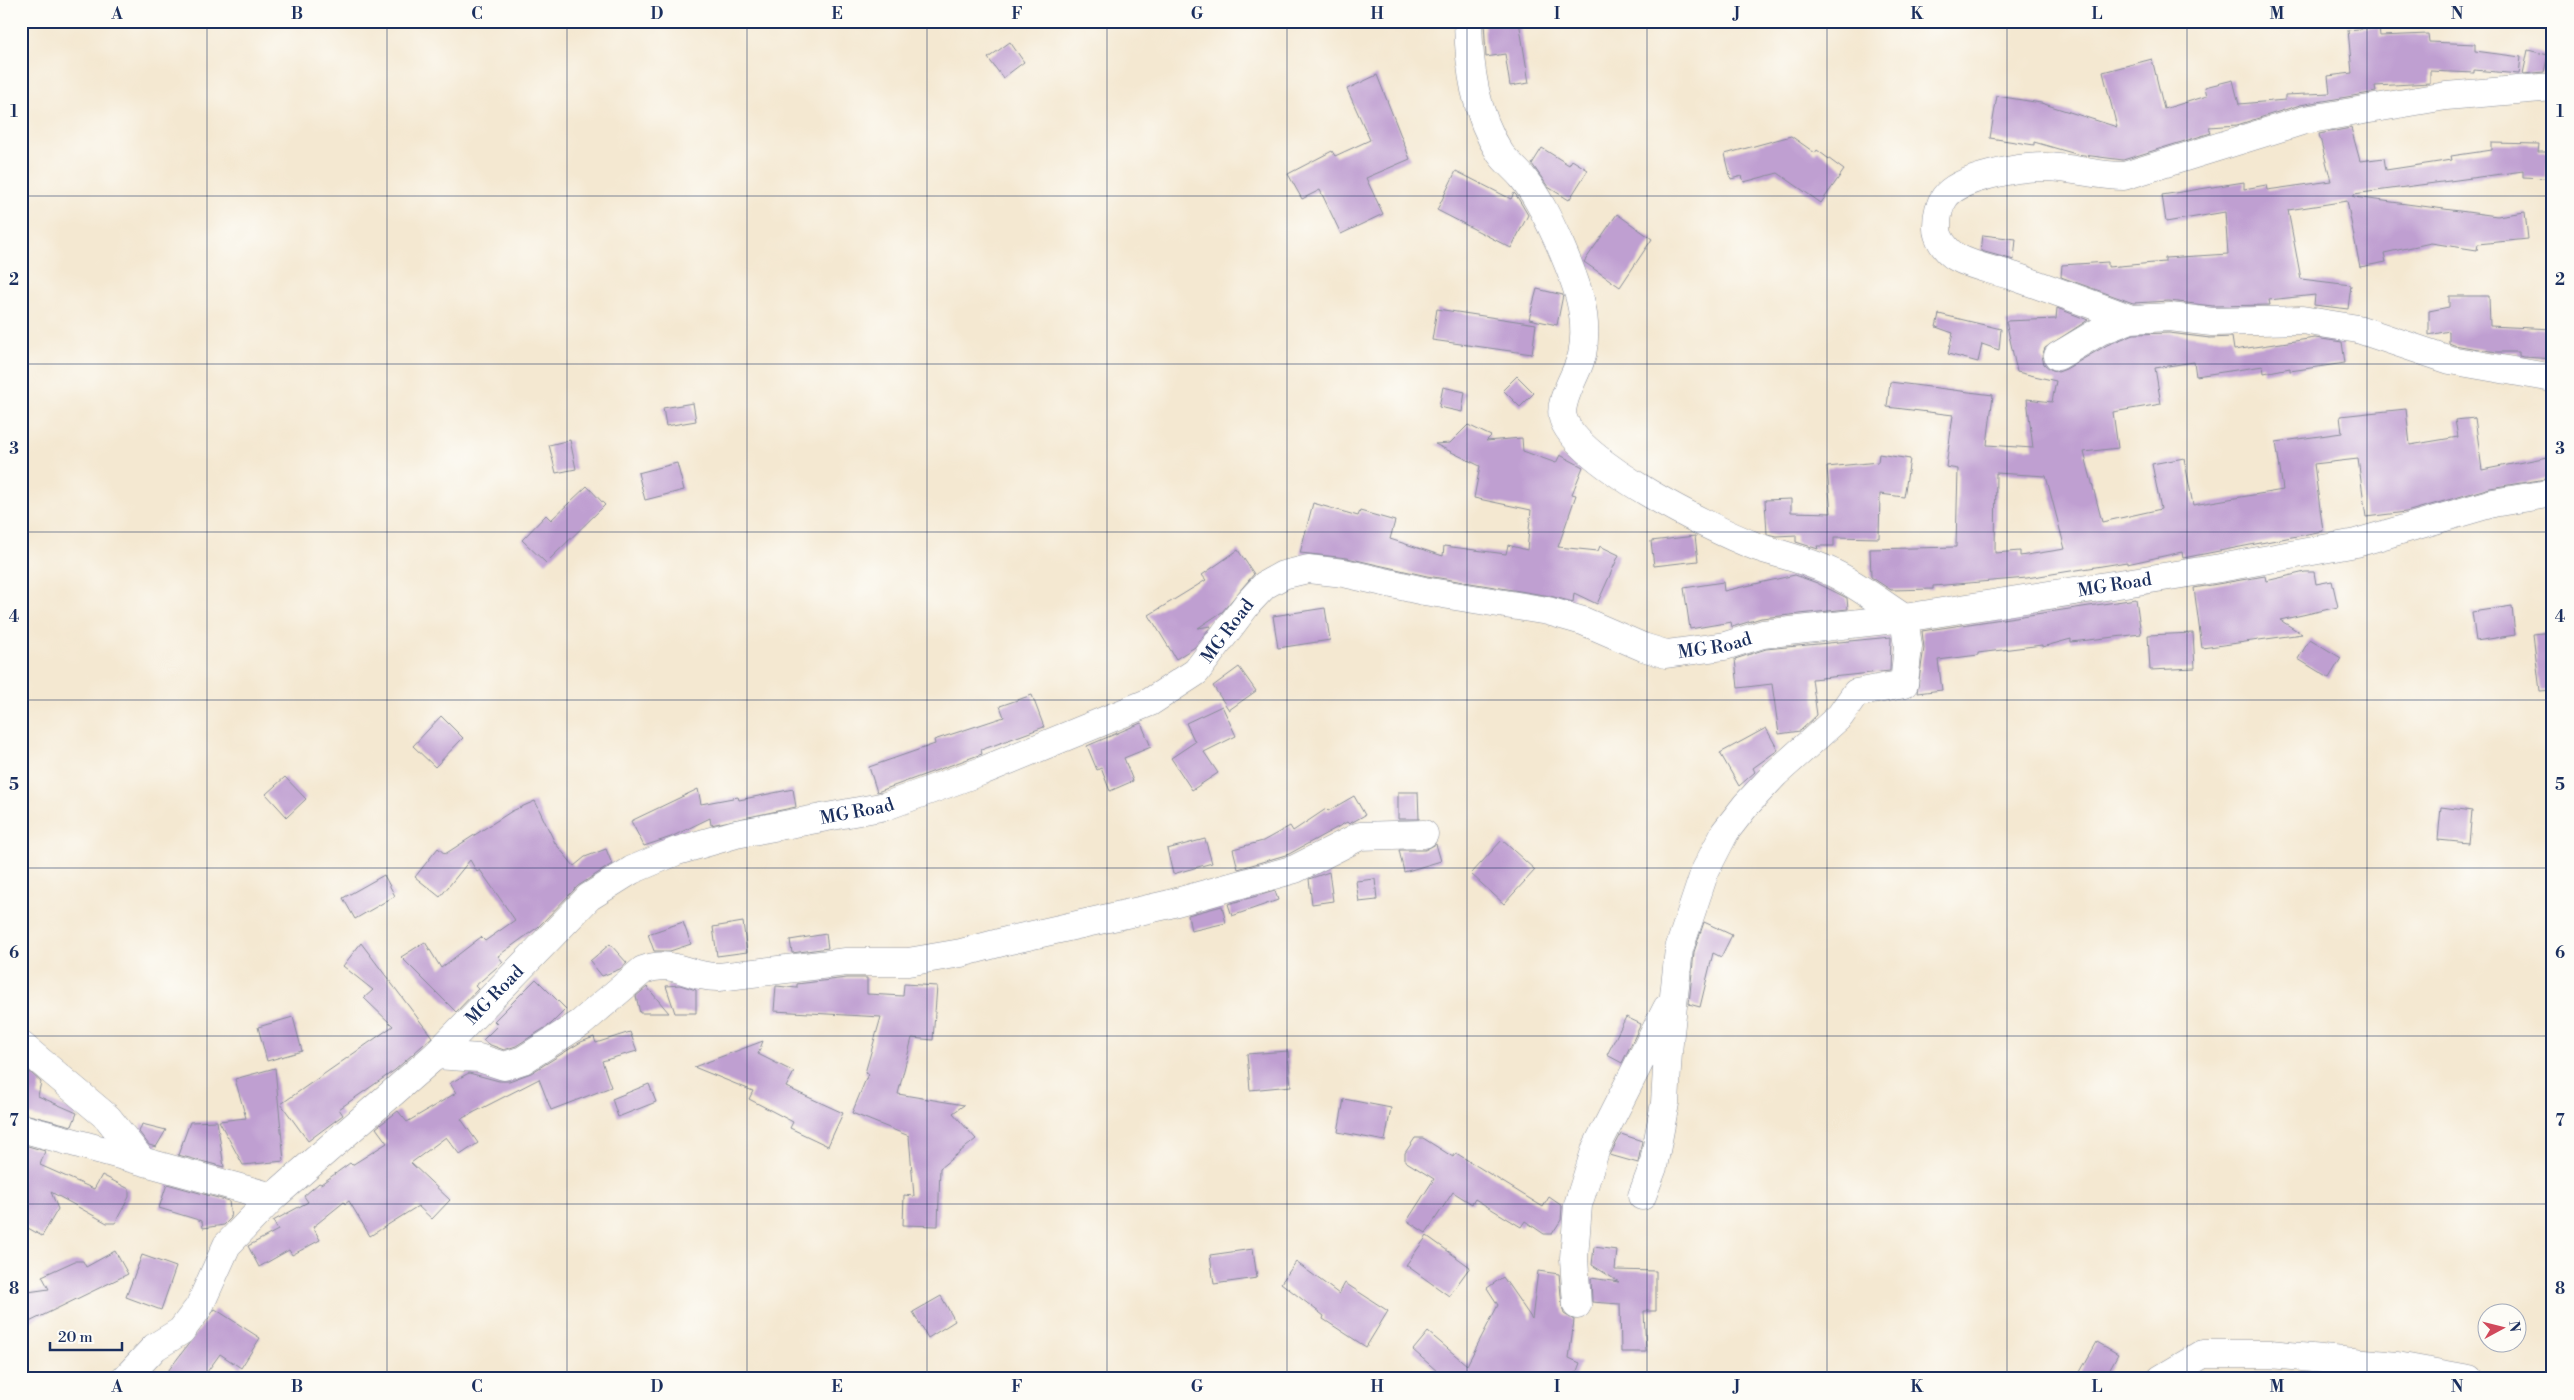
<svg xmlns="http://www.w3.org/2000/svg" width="2574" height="1400" font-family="'Libre Bodoni',serif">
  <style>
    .building { fill: #bf9fd1; fill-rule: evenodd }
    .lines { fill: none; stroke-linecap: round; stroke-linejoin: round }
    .minor-casing { stroke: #888c98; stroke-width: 29 }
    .major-casing { stroke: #888c98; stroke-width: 29 }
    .minor { stroke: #fff; stroke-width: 28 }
    .major { stroke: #fff; stroke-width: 28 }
    .grid { fill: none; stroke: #1b2f5e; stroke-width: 1; stroke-opacity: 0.55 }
    .labels { text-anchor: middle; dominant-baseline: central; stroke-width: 4; stroke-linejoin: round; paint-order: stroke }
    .street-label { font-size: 18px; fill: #1b2f5e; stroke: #fdfcf7 }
    .neatline { fill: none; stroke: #1b2f5e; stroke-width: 2 }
    .grid-label { font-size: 16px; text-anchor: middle; font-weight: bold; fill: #1b2f5e }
  </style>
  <rect width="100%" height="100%" fill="#fdfcf7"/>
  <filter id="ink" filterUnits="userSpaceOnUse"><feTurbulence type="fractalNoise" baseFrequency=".02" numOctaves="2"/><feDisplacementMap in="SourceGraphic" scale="10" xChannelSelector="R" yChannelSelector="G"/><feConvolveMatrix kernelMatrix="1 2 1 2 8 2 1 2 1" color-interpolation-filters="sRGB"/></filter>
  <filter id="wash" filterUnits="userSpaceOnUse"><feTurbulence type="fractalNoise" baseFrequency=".0096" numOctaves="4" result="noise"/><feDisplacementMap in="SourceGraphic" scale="20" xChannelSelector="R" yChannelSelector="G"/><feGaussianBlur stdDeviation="1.12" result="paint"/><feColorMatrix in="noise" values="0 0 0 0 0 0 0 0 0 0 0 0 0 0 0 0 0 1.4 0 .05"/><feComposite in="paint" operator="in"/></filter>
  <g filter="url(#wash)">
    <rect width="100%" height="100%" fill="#f4e8d1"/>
    <g id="blocks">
      <path class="building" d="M 1484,21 L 1519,21 L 1529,83 L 1510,86 L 1505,54 L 1486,57 Z
        M 2379,27 L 2380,36 L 2428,34 L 2429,42 L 2475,44 L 2475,51 L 2521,57 L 2519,74 L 2474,70 L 2474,73 L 2430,71 L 2430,83 L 2375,86 L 2376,92 L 2300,105 L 2237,125 L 2209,127 L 2211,133 L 2123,160 L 2076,154 L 2034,142 L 2034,145 L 1990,138 L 1997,96 L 2041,103 L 2117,127 L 2103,72 L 2152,59 L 2164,109 L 2207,96 L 2205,87 L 2233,80 L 2239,104 L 2285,100 L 2285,95 L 2330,93 L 2328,76 L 2352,73 L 2348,30 Z
        M 1010,42 L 1024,62 L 1003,78 L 988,58 Z
        M 2528,50 L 2548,55 L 2544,72 L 2523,74 Z
        M 1377,75 L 1410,159 L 1366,178 L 1383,214 L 1341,234 L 1320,190 L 1302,199 L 1288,174 L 1332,151 L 1335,156 L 1370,140 L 1347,89 Z
        M 2351,128 L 2360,161 L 2384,158 L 2386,170 L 2452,160 L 2451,156 L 2492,150 L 2492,143 L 2539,144 L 2538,152 L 2548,152 L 2546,178 L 2523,177 L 2523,171 L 2354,194 L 2354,197 L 2497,216 L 2525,212 L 2528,239 L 2478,244 L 2477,250 L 2431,243 L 2384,253 L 2386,262 L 2360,267 L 2347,201 L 2288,210 L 2301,279 L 2351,285 L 2348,309 L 2314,305 L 2315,295 L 2269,300 L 2270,305 L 2213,306 L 2169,301 L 2133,303 L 2061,277 L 2062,265 L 2108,262 L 2108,267 L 2165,262 L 2165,258 L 2228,254 L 2225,212 L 2166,222 L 2162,195 L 2244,182 L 2244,189 L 2266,185 L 2267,190 L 2331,181 L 2319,134 Z
        M 1791,136 L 1815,153 L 1817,150 L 1844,170 L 1821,203 L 1778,173 L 1744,182 L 1742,176 L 1731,179 L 1725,154 Z
        M 1542,148 L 1569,165 L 1572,160 L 1588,170 L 1569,200 L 1548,187 L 1532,164 Z
        M 1456,171 L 1511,199 L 1514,193 L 1516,195 L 1528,215 L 1511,248 L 1437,210 Z
        M 1617,214 L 1652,239 L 1620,287 L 1584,262 Z
        M 1983,235 L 2016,239 L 2014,260 L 1981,251 Z
        M 1537,289 L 1563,295 L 1557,325 L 1529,319 Z
        M 2449,296 L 2489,296 L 2490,326 L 2553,329 L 2553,359 L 2524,357 L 2519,356 L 2519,352 L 2497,352 L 2454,345 L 2449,343 L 2449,331 L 2429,335 L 2429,311 L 2449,307 Z
        M 2057,308 L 2088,320 L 2045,348 L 2042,356 L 2044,364 L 2050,369 L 2058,372 L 2066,369 L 2107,345 L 2134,334 L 2169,333 L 2210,338 L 2232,337 L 2234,350 L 2315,338 L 2342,342 L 2345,363 L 2290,371 L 2290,368 L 2264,373 L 2263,366 L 2196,376 L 2194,362 L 2155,368 L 2161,404 L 2113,412 L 2118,448 L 2084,452 L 2102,522 L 2161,509 L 2152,464 L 2184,458 L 2193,505 L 2283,490 L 2276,442 L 2342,433 L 2340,416 L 2406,409 L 2410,445 L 2458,437 L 2455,420 L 2475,418 L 2482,470 L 2548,457 L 2552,478 L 2490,488 L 2406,512 L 2366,517 L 2358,459 L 2314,464 L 2323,531 L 2183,558 L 2182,552 L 2127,564 L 2127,562 L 2027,578 L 1933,586 L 1933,589 L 1891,590 L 1871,577 L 1870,549 L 1956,547 L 1958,469 L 1946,467 L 1953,415 L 1887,407 L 1890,382 L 1993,395 L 1987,445 L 2033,448 L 2027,399 L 2052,402 L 2056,381 L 2017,372 L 2006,321 L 2056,319 ZM 1996,473 L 2046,476 L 2065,549 L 2020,556 L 2020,551 L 1995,553 Z
        M 1437,309 L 1536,324 L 1532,354 L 1432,340 Z
        M 1939,314 L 2001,329 L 1999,350 L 1982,344 L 1978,362 L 1948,354 L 1953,333 L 1936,327 Z
        M 1517,376 L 1534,393 L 1520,407 L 1503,390 Z
        M 1443,387 L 1465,392 L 1462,412 L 1439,407 Z
        M 693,403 L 696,421 L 666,426 L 663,408 Z
        M 1468,425 L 1491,436 L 1486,441 L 1522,438 L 1523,451 L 1556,463 L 1560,455 L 1583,467 L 1572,494 L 1576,495 L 1558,547 L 1598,551 L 1600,546 L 1619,555 L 1597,604 L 1574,593 L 1573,602 L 1550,596 L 1427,576 L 1347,558 L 1300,553 L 1313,503 L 1358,516 L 1360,511 L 1395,521 L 1390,539 L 1443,556 L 1444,546 L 1506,554 L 1508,545 L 1527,550 L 1531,510 L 1474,498 L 1480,466 L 1435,444 L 1450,443 Z
        M 570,440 L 576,469 L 556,473 L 549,445 Z
        M 1879,454 L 1910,459 L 1904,497 L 1880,494 L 1879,538 L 1834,537 L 1834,546 L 1817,546 L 1818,549 L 1796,542 L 1796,535 L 1776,536 L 1767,534 L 1765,500 L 1791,499 L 1791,512 L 1831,513 L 1827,467 L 1878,462 Z
        M 677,463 L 684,490 L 645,500 L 638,473 Z
        M 587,486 L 605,505 L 546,563 L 522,540 L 546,515 L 551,520 Z
        M 1695,536 L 1698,561 L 1654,566 L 1651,541 Z
        M 1238,550 L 1254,574 L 1222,612 L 1198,628 L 1211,626 L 1195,647 L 1176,659 L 1149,615 L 1206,580 L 1202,575 Z
        M 2305,572 L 2314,572 L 2316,584 L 2332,581 L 2338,607 L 2280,620 L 2302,634 L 2202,648 L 2194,588 L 2265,576 L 2266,581 Z
        M 1795,575 L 1817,583 L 1847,598 L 1848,609 L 1761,618 L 1732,627 L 1731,622 L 1690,629 L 1684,588 L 1723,582 L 1724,591 Z
        M 2136,599 L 2141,634 L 2071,642 L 2071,639 L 2042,647 L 2042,645 L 1978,653 L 1978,655 L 1938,660 L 1942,690 L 1917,693 L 1924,648 L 1922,631 Z
        M 2512,606 L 2515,635 L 2476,641 L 2472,612 Z
        M 1325,608 L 1330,640 L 1278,648 L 1273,616 Z
        M 2553,632 L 2553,690 L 2540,691 L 2533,634 Z
        M 2193,633 L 2195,668 L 2150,670 L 2148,635 Z
        M 1891,637 L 1890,671 L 1812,679 L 1817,715 L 1800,731 L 1779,734 L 1772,684 L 1738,688 L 1735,659 L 1766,649 Z
        M 2310,639 L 2341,658 L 2329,678 L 2298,659 Z
        M 1239,667 L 1256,691 L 1229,710 L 1213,686 Z
        M 1032,695 L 1044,727 L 981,750 L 982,754 L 976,756 L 877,792 L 869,767 L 935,744 L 934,740 L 1004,717 L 1000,706 Z
        M 1222,706 L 1236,736 L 1204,752 L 1218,773 L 1192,790 L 1171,758 L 1195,742 L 1186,723 Z
        M 441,716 L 463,738 L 435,767 L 413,746 Z
        M 1141,723 L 1151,747 L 1124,758 L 1133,781 L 1110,791 L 1101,768 L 1097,770 L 1087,746 Z
        M 1766,728 L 1778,750 L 1753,768 L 1755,772 L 1739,786 L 1720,753 Z
        M 285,777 L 306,799 L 287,817 L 266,794 Z
        M 698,789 L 701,804 L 738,797 L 739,800 L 793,789 L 796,807 L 711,825 L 710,818 L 671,837 L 644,846 L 631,821 Z
        M 1398,792 L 1418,792 L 1419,819 L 1398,819 Z
        M 1354,796 L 1365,815 L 1349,824 L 1347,822 L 1289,854 L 1238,869 L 1233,849 L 1263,841 L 1290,826 L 1293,831 L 1326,809 L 1328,811 Z
        M 535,801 L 555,843 L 574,866 L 585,857 L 606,849 L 612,864 L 578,886 L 538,927 L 498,956 L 503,962 L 475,986 L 478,989 L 456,1012 L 401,957 L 425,942 L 441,968 L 481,937 L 485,941 L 515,920 L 480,870 L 477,872 L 470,860 L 440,897 L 415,877 L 438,848 L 445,854 L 512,811 Z
        M 2441,807 L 2472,811 L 2469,843 L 2438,840 Z
        M 1205,839 L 1212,863 L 1173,874 L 1167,849 Z
        M 1502,840 L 1535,870 L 1504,904 L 1471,874 Z
        M 1436,844 L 1441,861 L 1404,872 L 1399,850 L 1425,850 Z
        M 1329,872 L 1333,901 L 1312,904 L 1309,879 Z
        M 384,875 L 395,896 L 355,919 L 343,898 Z
        M 1375,879 L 1377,900 L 1359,902 L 1356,881 Z
        M 1275,891 L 1278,900 L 1232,916 L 1228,904 Z
        M 1222,906 L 1226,923 L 1191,931 L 1188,915 Z
        M 683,922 L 691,944 L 670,951 L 654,951 L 648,934 Z
        M 743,922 L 747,952 L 717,956 L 713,927 Z
        M 1704,922 L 1732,935 L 1721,957 L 1713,953 L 1700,1007 L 1689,1004 L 1694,952 Z
        M 826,934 L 828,948 L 792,953 L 790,940 Z
        M 361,943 L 432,1037 L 395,1070 L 339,1109 L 343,1115 L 308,1141 L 281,1104 L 393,1026 L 364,998 L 373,990 L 343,966 Z
        M 610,944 L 627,963 L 620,969 L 602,976 L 590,961 Z
        M 847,978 L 867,978 L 867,994 L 903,996 L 904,984 L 937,986 L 933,1040 L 912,1038 L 898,1094 L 964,1105 L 953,1113 L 976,1139 L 940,1168 L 938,1226 L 903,1225 L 904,1195 L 914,1196 L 909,1136 L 852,1113 L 868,1074 L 865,1073 L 881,1017 L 774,1011 L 776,986 L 797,988 L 797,984 Z
        M 536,979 L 566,1009 L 551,1024 L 516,1046 L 504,1050 L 488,1044 L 483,1040 L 498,1025 L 494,1021 Z
        M 680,985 L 696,990 L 696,1013 L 675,1013 L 666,986 Z
        M 647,987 L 669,1013 L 640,1013 L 636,996 Z
        M 293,1017 L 302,1051 L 267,1061 L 258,1027 Z
        M 1626,1017 L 1641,1024 L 1622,1063 L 1607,1055 Z
        M 630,1032 L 637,1051 L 602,1061 L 611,1087 L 551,1110 L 539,1079 L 461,1119 L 478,1143 L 460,1155 L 446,1137 L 411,1163 L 450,1200 L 432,1219 L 418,1206 L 370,1236 L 349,1201 L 345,1204 L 344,1202 L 313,1227 L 320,1240 L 292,1255 L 289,1250 L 259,1267 L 248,1246 L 278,1230 L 273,1221 L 308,1202 L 304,1196 L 319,1183 L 321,1184 L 350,1163 L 352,1165 L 387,1143 L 376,1128 L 398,1111 L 407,1122 L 456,1093 L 450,1083 L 469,1073 L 499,1081 L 509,1081 L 531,1073 L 581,1042 L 594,1037 L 596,1043 Z
        M 763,1041 L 758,1054 L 794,1072 L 786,1087 L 843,1113 L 828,1146 L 790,1128 L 793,1122 L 749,1099 L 753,1091 L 694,1067 Z
        M 1288,1051 L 1291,1086 L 1250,1090 L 1247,1054 Z
        M 275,1068 L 284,1161 L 243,1165 L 219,1121 L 246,1118 L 235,1079 Z
        M 21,1071 L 31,1073 L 41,1082 L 38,1096 L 77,1113 L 72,1126 L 21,1113 Z
        M 649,1084 L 656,1102 L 618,1117 L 612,1099 Z
        M 1344,1099 L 1391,1108 L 1385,1141 L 1338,1132 Z
        M 217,1121 L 224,1167 L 178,1155 L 190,1122 Z
        M 142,1124 L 166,1130 L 156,1147 L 149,1145 L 139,1132 Z
        M 1621,1134 L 1642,1141 L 1638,1163 L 1610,1155 Z
        M 1415,1138 L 1423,1138 L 1453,1157 L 1456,1153 L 1543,1207 L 1549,1197 L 1562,1206 L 1561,1220 L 1552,1234 L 1544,1234 L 1525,1221 L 1521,1227 L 1475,1199 L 1472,1204 L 1453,1192 L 1426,1233 L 1407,1221 L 1434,1179 L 1405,1161 L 1405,1153 Z
        M 21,1144 L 45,1151 L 40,1165 L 94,1189 L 102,1175 L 129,1189 L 129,1197 L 115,1223 L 107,1223 L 51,1192 L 58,1209 L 42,1236 L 21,1224 Z
        M 167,1184 L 229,1201 L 231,1218 L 224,1225 L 203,1228 L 202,1221 L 159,1208 Z
        M 1427,1236 L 1470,1267 L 1449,1296 L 1406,1265 Z
        M 1594,1247 L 1617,1250 L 1615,1270 L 1656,1271 L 1656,1311 L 1644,1311 L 1646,1352 L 1621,1352 L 1620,1304 L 1592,1302 L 1591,1278 L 1619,1282 L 1592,1265 Z
        M 1253,1249 L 1257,1278 L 1214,1284 L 1210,1255 Z
        M 115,1251 L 128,1274 L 21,1326 L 21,1293 L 49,1289 L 42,1276 L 75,1261 L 83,1261 L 86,1267 Z
        M 142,1255 L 176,1267 L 161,1310 L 126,1297 Z
        M 1296,1262 L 1339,1294 L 1345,1283 L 1388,1311 L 1366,1347 L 1323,1319 L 1324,1316 L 1281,1283 Z
        M 1538,1271 L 1559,1274 L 1562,1306 L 1564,1314 L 1574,1320 L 1569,1358 L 1580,1363 L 1574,1379 L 1446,1379 L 1413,1350 L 1428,1332 L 1467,1365 L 1498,1305 L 1487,1288 L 1503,1277 L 1532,1319 Z
        M 941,1296 L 955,1321 L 928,1338 L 913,1312 Z
        M 215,1309 L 260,1338 L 241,1368 L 220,1354 L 202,1379 L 162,1379 Z
        M 2097,1342 L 2118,1354 L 2104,1379 L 2076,1379 Z"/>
    </g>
  </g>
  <g filter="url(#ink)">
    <use href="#blocks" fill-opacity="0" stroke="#888c98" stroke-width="1"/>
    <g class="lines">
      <defs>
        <path id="minor" d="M 1468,21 C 1469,67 1475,114 1500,153 C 1506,162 1516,169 1523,178 C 1539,198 1550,223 1561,247 C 1576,282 1590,316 1582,355 C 1578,373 1558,400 1563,418 C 1577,463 1711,529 1755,546 C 1781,555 1808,560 1833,573 C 1858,585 1881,603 1904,618 L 1908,646 L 1904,684 L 1856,693 L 1840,716 L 1775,774 L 1746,805 L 1725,832 L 1705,871 L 1679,949 L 1668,1052 L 1665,1103 L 1653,1167 L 1642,1196
          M 2131,319 C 2092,304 2052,290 2013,276 C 1994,270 1974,267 1956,257 C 1946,251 1936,237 1937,226 C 1937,216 1939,205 1945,197 C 1959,177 2021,167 2045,167 C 2071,167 2097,176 2124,176 L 2305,120 L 2446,96 L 2553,87
          M 2058,356 L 2100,331 L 2131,319 L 2170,317 L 2212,322 L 2302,320 L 2358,329 L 2450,360 L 2553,378
          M 21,1045 L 108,1118 L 142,1161
          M 436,1055 L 479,1058 L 504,1066 L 523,1060 L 581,1023 L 643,970 C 674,958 689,978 719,977 L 846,962 L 908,962 L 961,953 L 1010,940 L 1166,905 L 1295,869 L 1360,836 L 1424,834
          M 21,1128 L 273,1197
          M 1577,1305 L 1574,1258 L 1578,1205 L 1596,1148 L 1667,1008"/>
        <g id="major">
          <path id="s1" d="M 125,1379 L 155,1347 L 181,1331 L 199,1307 L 227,1245 L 273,1197 L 436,1055 L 589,897 L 632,870 L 677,851 L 736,834 L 886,806 L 982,771 L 1150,702 L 1196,672 L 1248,603 L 1265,585 L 1283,575 L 1308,569 L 1344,573 L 1424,591 L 1548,611 L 1583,621 L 1643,647 L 1666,654 L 1725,646 L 1763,634 L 1904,618 L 2220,568 L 2356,543 L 2493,503 L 2553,493"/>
          <path d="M 2161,1379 L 2203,1354 L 2270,1354 L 2397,1366 L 2469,1379"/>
        </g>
      </defs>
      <use href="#minor" class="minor-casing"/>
      <use href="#major" class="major-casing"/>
      <use href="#minor" class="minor"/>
      <use href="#major" class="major"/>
    </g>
  </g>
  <path class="grid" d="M 207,21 L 207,1379M 387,21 L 387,1379M 567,21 L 567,1379M 747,21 L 747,1379M 927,21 L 927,1379M 1107,21 L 1107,1379M 1287,21 L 1287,1379M 1467,21 L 1467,1379M 1647,21 L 1647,1379M 1827,21 L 1827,1379M 2007,21 L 2007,1379M 2187,21 L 2187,1379M 2367,21 L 2367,1379M 21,196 L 2553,196M 21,364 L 2553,364M 21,532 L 2553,532M 21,700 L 2553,700M 21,868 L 2553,868M 21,1036 L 2553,1036M 21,1204 L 2553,1204"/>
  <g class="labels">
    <g class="street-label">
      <text stroke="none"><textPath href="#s1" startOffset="2309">MG Road</textPath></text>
      <text stroke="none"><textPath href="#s1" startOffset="1379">MG Road</textPath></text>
      <text stroke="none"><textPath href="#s1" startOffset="1904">MG Road</textPath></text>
      <text stroke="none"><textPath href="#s1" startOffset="959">MG Road</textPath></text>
      <text stroke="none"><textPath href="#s1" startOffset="539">MG Road</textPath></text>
    </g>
  </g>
  <rect width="2574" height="1400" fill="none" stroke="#fdfcf7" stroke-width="55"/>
  <g transform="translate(2502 1328) rotate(83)"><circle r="24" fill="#fdfcf7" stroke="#a3aaba"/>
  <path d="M0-4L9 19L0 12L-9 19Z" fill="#d1495b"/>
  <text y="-8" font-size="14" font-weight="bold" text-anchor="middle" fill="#1b2f5e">N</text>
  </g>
  <path d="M50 1342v8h72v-8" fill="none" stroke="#1b2f5e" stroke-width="2.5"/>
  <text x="58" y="1342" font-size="15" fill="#1b2f5e" stroke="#fdfcf7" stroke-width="4" paint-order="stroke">20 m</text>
  <rect x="28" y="28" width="2518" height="1344" class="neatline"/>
  <g class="grid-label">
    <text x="117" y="19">A</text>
    <text x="297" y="19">B</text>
    <text x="477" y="19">C</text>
    <text x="657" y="19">D</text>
    <text x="837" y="19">E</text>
    <text x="1017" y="19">F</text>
    <text x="1197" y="19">G</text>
    <text x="1377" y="19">H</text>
    <text x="1557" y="19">I</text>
    <text x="1737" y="19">J</text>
    <text x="1917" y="19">K</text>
    <text x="2097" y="19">L</text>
    <text x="2277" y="19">M</text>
    <text x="2457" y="19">N</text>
    <text x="14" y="117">1</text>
    <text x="2560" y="117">1</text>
    <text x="14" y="285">2</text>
    <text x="2560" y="285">2</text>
    <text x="14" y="454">3</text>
    <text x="2560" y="454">3</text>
    <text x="14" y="622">4</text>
    <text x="2560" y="622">4</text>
    <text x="14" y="790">5</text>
    <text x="2560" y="790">5</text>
    <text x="14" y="958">6</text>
    <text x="2560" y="958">6</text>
    <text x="14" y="1126">7</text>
    <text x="2560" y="1126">7</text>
    <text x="14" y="1294">8</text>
    <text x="2560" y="1294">8</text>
    <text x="117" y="1392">A</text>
    <text x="297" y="1392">B</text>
    <text x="477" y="1392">C</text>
    <text x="657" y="1392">D</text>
    <text x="837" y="1392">E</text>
    <text x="1017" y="1392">F</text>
    <text x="1197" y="1392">G</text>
    <text x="1377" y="1392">H</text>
    <text x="1557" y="1392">I</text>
    <text x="1737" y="1392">J</text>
    <text x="1917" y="1392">K</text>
    <text x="2097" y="1392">L</text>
    <text x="2277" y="1392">M</text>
    <text x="2457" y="1392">N</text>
  </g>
</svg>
